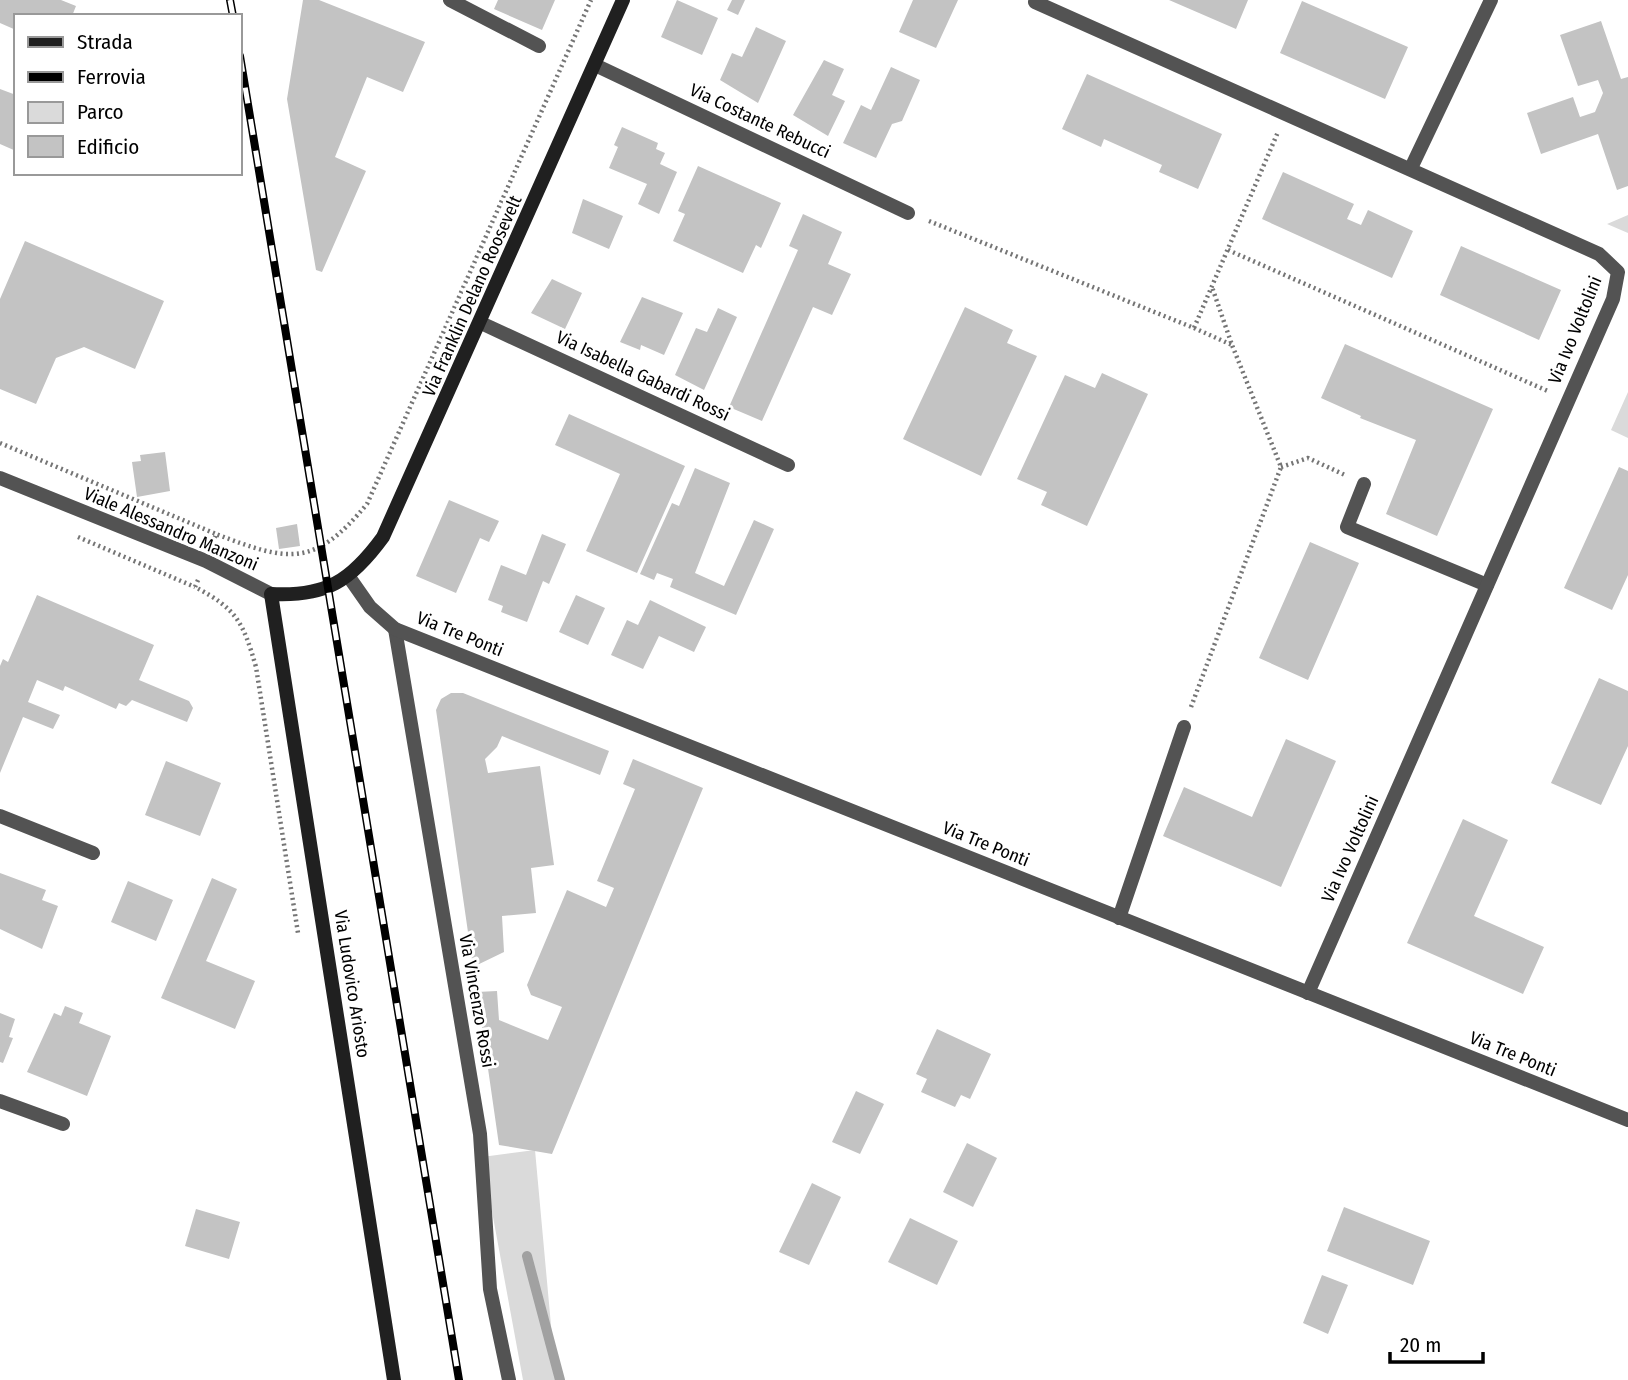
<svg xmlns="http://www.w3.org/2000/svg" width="1628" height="1380" font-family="'Fira Sans Condensed',sans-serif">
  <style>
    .green { fill: #dadada }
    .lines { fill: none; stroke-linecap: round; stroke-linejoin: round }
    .stream { stroke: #a1a1a1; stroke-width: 10 }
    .building { fill: #c3c3c3 }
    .path { stroke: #757575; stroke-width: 4.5; stroke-dasharray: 2 3.5; stroke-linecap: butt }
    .service { stroke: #535353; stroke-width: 14 }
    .minor { stroke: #535353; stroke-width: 14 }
    .tertiary { stroke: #535353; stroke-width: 14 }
    .secondary { stroke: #202020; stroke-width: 14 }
    .rail-casing { stroke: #000; stroke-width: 8 }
    .rail { stroke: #fff; stroke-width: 5; stroke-dasharray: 16; stroke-linecap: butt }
    .labels { text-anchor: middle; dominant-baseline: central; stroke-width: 6; stroke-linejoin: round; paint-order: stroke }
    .street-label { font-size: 18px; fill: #000; stroke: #fff }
  </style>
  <rect width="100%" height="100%" fill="#fff"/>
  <path class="green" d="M 1628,215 L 1628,233 L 1607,224 Z
    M 1628,392 L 1628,438 L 1611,430 Z
    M 535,1150 L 556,1380 L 523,1380 L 482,1157 Z"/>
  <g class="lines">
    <path class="stream" d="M 527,1256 L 560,1380"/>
  </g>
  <path class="building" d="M 0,0 L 61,0 L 76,6 L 72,16 L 16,16 L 16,30 L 0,23 Z
    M 303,0 L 319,0 L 425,42 L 403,92 L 367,77 L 335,157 L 366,171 L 322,272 L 316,270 L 287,99 Z
    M 498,0 L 555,0 L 542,30 L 494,9 Z
    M 677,0 L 718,18 L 702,55 L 661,37 Z
    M 732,0 L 745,0 L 738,15 L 727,10 Z
    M 913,0 L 958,0 L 936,48 L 899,32 Z
    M 1169,0 L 1248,0 L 1236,29 Z
    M 1302,1 L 1408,47 L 1385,99 L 1280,53 Z
    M 1601,21 L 1621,79 L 1628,77 L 1628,186 L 1617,190 L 1598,134 L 1541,154 L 1527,113 L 1573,97 L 1580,117 L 1595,112 L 1603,93 L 1598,80 L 1578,86 L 1560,35 Z
    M 756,27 L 786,41 L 758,103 L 720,80 L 732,53 L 742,57 Z
    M 824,60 L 844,69 L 832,95 L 845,101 L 828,136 L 793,115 Z
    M 891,67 L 920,80 L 902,121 L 892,124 L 876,158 L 843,143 L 861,105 L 871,110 Z
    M 1087,74 L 1222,134 L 1198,189 L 1159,172 L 1162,165 L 1104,139 L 1101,147 L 1062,129 Z
    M 0,89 L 16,95 L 16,151 L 0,144 Z
    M 622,127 L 658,143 L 656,149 L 665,153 L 660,164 L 677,172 L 659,214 L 638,204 L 647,184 L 609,168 L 618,147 L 614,145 Z
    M 698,166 L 781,203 L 761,248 L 756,245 L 743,273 L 673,241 L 685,214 L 678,211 Z
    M 1283,172 L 1354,204 L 1347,219 L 1361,225 L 1368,210 L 1413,231 L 1392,278 L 1262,219 Z
    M 583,199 L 623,216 L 609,249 L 572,233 Z
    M 803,214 L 842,232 L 828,264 L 851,274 L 832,315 L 813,307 L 762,421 L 729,407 L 798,250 L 789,246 Z
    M 25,241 L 164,301 L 135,369 L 84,347 L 56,358 L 36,404 L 0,389 L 0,299 Z
    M 1461,246 L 1561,290 L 1539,340 L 1440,295 Z
    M 552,279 L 582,293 L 565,329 L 531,313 Z
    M 642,297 L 683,313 L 664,355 L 641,345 L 640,350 L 620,342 Z
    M 965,307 L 1013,330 L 1007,343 L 1037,356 L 981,476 L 903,439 Z
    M 718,308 L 737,317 L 704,390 L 675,375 L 696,328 L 707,332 Z
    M 1345,344 L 1493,409 L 1437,536 L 1386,514 L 1416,440 L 1360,418 L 1361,416 L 1321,398 Z
    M 1102,373 L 1148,394 L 1087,526 L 1041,505 L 1047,492 L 1017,479 L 1065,375 L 1095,388 Z
    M 569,414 L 685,466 L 637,573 L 586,551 L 620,474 L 555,445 Z
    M 165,452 L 170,491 L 137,497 L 132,462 L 141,461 L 140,455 Z
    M 1619,467 L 1628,471 L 1628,575 L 1612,610 L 1564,588 Z
    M 695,468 L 730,483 L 695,573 L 724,586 L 754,520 L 774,529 L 736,615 L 670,587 L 673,579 L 657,573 L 654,580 L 640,574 L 672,503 L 679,506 Z
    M 449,500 L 499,521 L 489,542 L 480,538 L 456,593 L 416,576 Z
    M 297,524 L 300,546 L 279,549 L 276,528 Z
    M 542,534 L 566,544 L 549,584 L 543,581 L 527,622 L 501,612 L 503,606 L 488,600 L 501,565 L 526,575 Z
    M 1310,542 L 1359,563 L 1308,680 L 1259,658 Z
    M 37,595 L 154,645 L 139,680 L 189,701 L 193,708 L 187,722 L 132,700 L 126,706 L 119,703 L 116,709 L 65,686 L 63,691 L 37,680 L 28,702 L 60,715 L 53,729 L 23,717 L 0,773 L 0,666 L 3,659 L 8,662 Z
    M 576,595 L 605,608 L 588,645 L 559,632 Z
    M 650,600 L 706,627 L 694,652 L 659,636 L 643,669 L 611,655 L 627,620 L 638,625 Z
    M 1599,678 L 1628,691 L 1628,746 L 1601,805 L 1551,783 Z
    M 451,693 L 463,693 L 609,751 L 600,775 L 502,736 L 497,747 L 485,759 L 488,773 L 540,766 L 554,865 L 531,868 L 536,913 L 502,916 L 504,952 L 473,967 L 436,710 L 441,699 Z
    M 1286,739 L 1336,761 L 1281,887 L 1163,836 L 1184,787 L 1252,817 Z
    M 633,759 L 703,788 L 552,1154 L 499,1145 L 477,992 L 497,991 L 499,1020 L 548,1040 L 562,1007 L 531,995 L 527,985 L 567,890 L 606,907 L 614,888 L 597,881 L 635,789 L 623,784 Z
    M 166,761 L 221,783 L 200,836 L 145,815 Z
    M 1463,819 L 1508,840 L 1474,916 L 1544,947 L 1523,994 L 1407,943 Z
    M 0,873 L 46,890 L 42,900 L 58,906 L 42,949 L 0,929 Z
    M 212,878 L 237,889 L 206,961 L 255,981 L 235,1029 L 161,998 Z
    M 128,881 L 173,900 L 156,941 L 111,922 Z
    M 65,1006 L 83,1013 L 79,1023 L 111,1036 L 87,1096 L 27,1072 L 54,1013 L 61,1016 Z
    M 0,1013 L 15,1019 L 9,1037 L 13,1038 L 3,1063 L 0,1062 Z
    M 937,1029 L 991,1054 L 970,1099 L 961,1095 L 955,1107 L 921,1092 L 927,1079 L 916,1074 Z
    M 856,1091 L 884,1104 L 860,1154 L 832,1142 Z
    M 967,1143 L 997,1158 L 973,1207 L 943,1192 Z
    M 812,1183 L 841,1197 L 809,1265 L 779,1252 Z
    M 1344,1207 L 1430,1241 L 1413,1285 L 1327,1251 Z
    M 196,1209 L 240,1222 L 229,1259 L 185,1246 Z
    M 910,1218 L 958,1241 L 937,1285 L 888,1262 Z
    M 1322,1275 L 1348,1285 L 1328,1334 L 1303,1323 Z"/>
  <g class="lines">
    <path class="path" d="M 929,221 L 1194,328 L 1278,132
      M 1228,250 L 1550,392
      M 1194,328 L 1232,345 L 1212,287
      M 0,443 L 216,534
      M 1281,467 L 1308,458 L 1345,475
      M 78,537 L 195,587
      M 213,543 L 216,534 C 289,562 314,568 367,504 L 591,0
      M 198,580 L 195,587 C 237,609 243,622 256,667 L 298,933
      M 1191,707 L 1281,467 L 1232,345"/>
    <path class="service" d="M 1364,484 L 1347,527 L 1487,585
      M 1119,918 L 1184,727"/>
    <path class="minor" d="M 450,0 L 539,46
      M 1035,2 L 1599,254 L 1618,272 L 1613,299 L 1308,993
      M 595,65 L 908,213
      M 1411,168 L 1491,0
      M 481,323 L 788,465
      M 395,629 L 480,1134 L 490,1289 L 509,1380
      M 0,816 L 93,853
      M 0,1101 L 63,1124"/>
    <path class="tertiary" d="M 0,478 L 206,561 L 271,594
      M 349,577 L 370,607 L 395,629 L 1628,1120"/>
    <path class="secondary" d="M 394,1380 L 271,594 C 326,597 351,581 383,537 L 623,0"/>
    <defs>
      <path id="rail" d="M 230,0 L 233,16
        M 240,56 L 459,1380"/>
    </defs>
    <use href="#rail" class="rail-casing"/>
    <use href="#rail" class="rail"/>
  </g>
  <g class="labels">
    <g class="street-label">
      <text transform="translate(760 121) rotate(25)">Via Costante Rebucci</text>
      <text transform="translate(472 296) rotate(-66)">Via Franklin Delano Roosevelt</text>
      <text transform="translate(1575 330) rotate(-68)">Via Ivo Voltolini</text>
      <text transform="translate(643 376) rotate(25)">Via Isabella Gabardi Rossi</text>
      <text transform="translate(171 529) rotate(23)">Viale Alessandro Manzoni</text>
      <text transform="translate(460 634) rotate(22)">Via Tre Ponti</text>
      <text transform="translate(986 844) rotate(22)">Via Tre Ponti</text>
      <text transform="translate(1350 849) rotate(-66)">Via Ivo Voltolini</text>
      <text transform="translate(352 984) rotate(81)">Via Ludovico Ariosto</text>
      <text transform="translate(477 1001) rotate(80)">Via Vincenzo Rossi</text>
      <text transform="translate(1513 1054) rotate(22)">Via Tre Ponti</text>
    </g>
  </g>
  <rect x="14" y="14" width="228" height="161" fill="#ffffff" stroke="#999999" stroke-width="2"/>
  <rect x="28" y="37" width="35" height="10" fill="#202020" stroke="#999999" stroke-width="2"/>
  <text x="77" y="49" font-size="21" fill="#000000">Strada</text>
  <rect x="28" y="72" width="35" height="10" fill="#000000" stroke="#999999" stroke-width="2"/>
  <text x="77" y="84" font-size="21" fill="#000000">Ferrovia</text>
  <rect x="28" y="102" width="35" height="21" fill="#dadada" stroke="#999999" stroke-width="2"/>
  <text x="77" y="119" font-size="21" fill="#000000">Parco</text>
  <rect x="28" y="136" width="35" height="21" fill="#c3c3c3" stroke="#999999" stroke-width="2"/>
  <text x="77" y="154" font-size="21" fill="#000000">Edificio</text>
  <path d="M1390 1352v10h93v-10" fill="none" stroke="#000000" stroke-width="3.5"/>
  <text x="1400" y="1352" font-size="21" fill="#000000" stroke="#ffffff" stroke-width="5" paint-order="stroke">20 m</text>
</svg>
